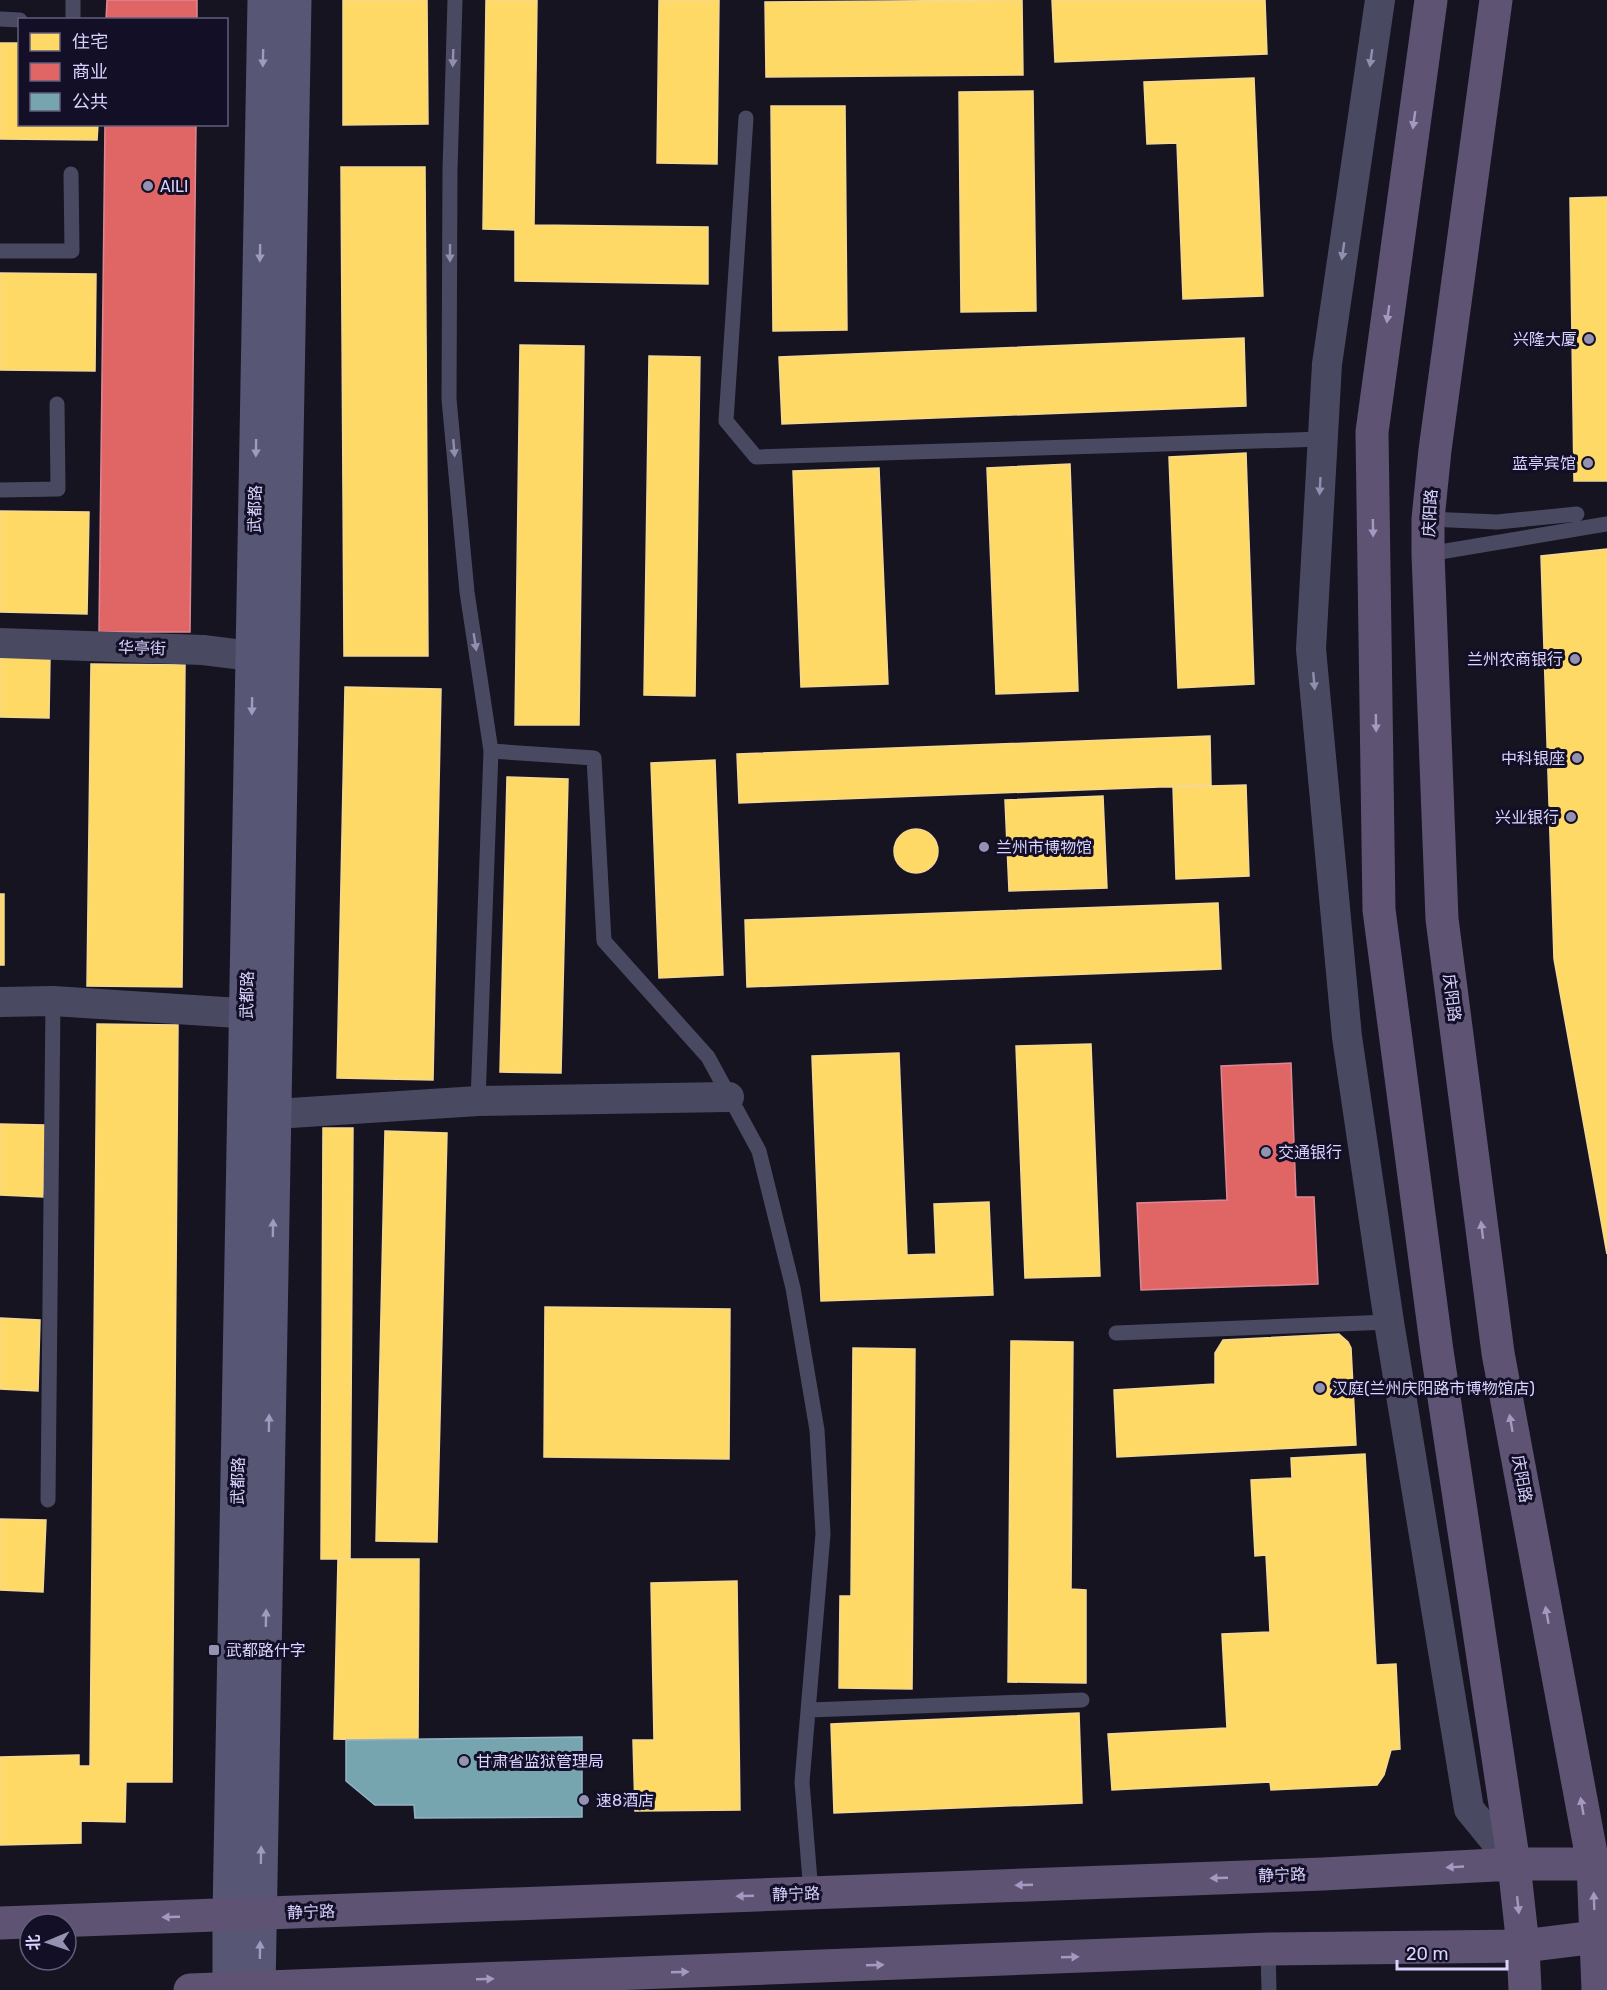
<svg xmlns="http://www.w3.org/2000/svg" width="1607" height="1990" font-family="Rubik,'Noto Sans SC',sans-serif">
  <style>
    .homes { fill: #ffd966; stroke: #f4d894; stroke-width: 1.5 }
    .shops { fill: #e06666; stroke: #de8794; stroke-width: 1.5 }
    .public { fill: #76a5af; stroke: #94b3c7; stroke-width: 1.5 }
    .lines { fill: none; stroke-linecap: round; stroke-linejoin: round }
    .service { stroke: #4a4962; stroke-width: 15 }
    .minor { stroke: #4a4962; stroke-width: 30 }
    .secondary { stroke: #575674; stroke-width: 33 }
    .primary { stroke: #5e5373; stroke-width: 33 }
    .oneway { fill: #9e9bc0 }
    .oneway2 { fill: #928eb0 }
    .oneway3 { fill: #a29ac0 }
    .poi-dot { fill: #9591b1; stroke: #130f26; stroke-width: 2 }
    .labels { text-anchor: middle; dominant-baseline: central; stroke-width: 6; stroke-linejoin: round; paint-order: stroke }
    .poi-label { font-size: 16px; fill: #d9d4ff; stroke: #130f26; text-anchor: start }
    .street-label { font-size: 16px; fill: #d9d4ff; stroke: #130f26 }
  </style>
  <rect width="100%" height="100%" fill="#161421"/>
  <path class="homes" d="M 343,0 L 427,0 L 428,124 L 343,125 Z
    M 486,0 L 537,0 L 534,225 L 708,227 L 708,284 L 515,281 L 515,230 L 483,229 Z
    M 659,0 L 719,0 L 717,164 L 657,163 Z
    M 1022,0 L 1023,75 L 766,77 L 765,2 Z
    M 1052,0 L 1265,0 L 1267,54 L 1055,62 Z
    M 0,43 L 20,43 L 20,124 L 98,124 L 97,140 L 0,139 Z
    M 1254,78 L 1263,296 L 1183,299 L 1177,143 L 1147,144 L 1144,82 Z
    M 1033,91 L 1036,311 L 961,312 L 959,92 Z
    M 771,106 L 845,106 L 847,330 L 773,331 Z
    M 341,167 L 425,167 L 428,656 L 344,656 Z
    M 1607,197 L 1607,481 L 1574,481 L 1570,198 Z
    M 0,273 L 96,274 L 95,371 L 0,370 Z
    M 1244,338 L 1246,406 L 782,424 L 779,357 Z
    M 520,345 L 584,346 L 579,725 L 515,725 Z
    M 649,356 L 700,357 L 695,696 L 644,695 Z
    M 1246,453 L 1254,684 L 1178,688 L 1169,457 Z
    M 1070,464 L 1078,691 L 996,694 L 987,468 Z
    M 879,468 L 888,684 L 801,687 L 793,471 Z
    M 0,511 L 89,512 L 87,614 L 0,612 Z
    M 1607,549 L 1607,1254 L 1554,959 L 1541,556 Z
    M 0,657 L 50,658 L 49,718 L 0,717 Z
    M 91,664 L 185,665 L 182,987 L 87,986 Z
    M 345,687 L 441,689 L 433,1080 L 337,1078 Z
    M 1210,736 L 1211,785 L 739,803 L 737,754 Z
    M 715,760 L 723,975 L 659,978 L 651,763 Z
    M 507,777 L 568,779 L 561,1073 L 500,1072 Z
    M 1246,785 L 1249,876 L 1176,879 L 1173,787 Z
    M 1103,796 L 1107,888 L 1009,891 L 1005,800 Z
    M894 851a22 22 0 1 1 44 0a22 22 0 1 1-44 0Z
    M 0,894 L 4,894 L 4,965 L 0,965 Z
    M 1218,903 L 1221,969 L 747,987 L 745,920 Z
    M 97,1024 L 178,1025 L 172,1782 L 126,1782 L 125,1822 L 81,1821 L 81,1843 L 0,1845 L 0,1757 L 79,1755 L 79,1766 L 90,1766 Z
    M 1091,1044 L 1100,1276 L 1025,1278 L 1016,1046 Z
    M 899,1053 L 907,1255 L 936,1254 L 934,1204 L 989,1202 L 993,1295 L 821,1301 L 812,1056 Z
    M 0,1124 L 45,1125 L 43,1197 L 0,1195 Z
    M 323,1128 L 353,1128 L 350,1559 L 321,1559 Z
    M 385,1131 L 447,1133 L 437,1542 L 376,1541 Z
    M 545,1307 L 730,1309 L 729,1459 L 544,1457 Z
    M 0,1318 L 40,1320 L 38,1391 L 0,1389 Z
    M 1339,1334 L 1348,1342 L 1351,1348 L 1356,1445 L 1117,1457 L 1114,1390 L 1215,1384 L 1215,1353 L 1223,1340 Z
    M 1011,1341 L 1073,1342 L 1071,1589 L 1086,1590 L 1086,1683 L 1008,1682 Z
    M 853,1348 L 915,1349 L 912,1689 L 839,1688 L 840,1596 L 851,1596 Z
    M 1365,1454 L 1376,1665 L 1396,1664 L 1400,1749 L 1391,1750 L 1384,1775 L 1377,1785 L 1271,1790 L 1270,1782 L 1112,1790 L 1108,1734 L 1227,1728 L 1222,1634 L 1270,1632 L 1266,1555 L 1255,1556 L 1251,1480 L 1292,1478 L 1291,1458 Z
    M 0,1519 L 46,1520 L 43,1592 L 0,1590 Z
    M 338,1559 L 419,1559 L 418,1741 L 334,1739 Z
    M 737,1581 L 740,1810 L 635,1811 L 633,1740 L 654,1740 L 651,1583 Z
    M 1079,1713 L 1082,1803 L 834,1813 L 831,1724 Z"/>
  <path class="shops" d="M 107,0 L 197,0 L 197,20 L 106,20 Z
    M 105,124 L 196,124 L 190,632 L 99,632 Z
    M 1291,1063 L 1296,1197 L 1314,1197 L 1318,1284 L 1141,1290 L 1137,1203 L 1227,1200 L 1221,1066 Z"/>
  <path class="public" d="M 582,1737 L 582,1817 L 415,1818 L 414,1805 L 375,1805 L 346,1781 L 346,1740 Z"/>
  <g class="lines">
    <path class="service" d="M 455,0 L 450,170 L 449,399 L 467,592 L 491,751 L 594,758 L 604,941 L 708,1057 L 759,1151 L 793,1288 L 817,1430 L 823,1534 L 802,1782 L 811,1893
      M 0,19 L 20,20
      M 73,20 L 73,0
      M 746,118 L 726,421 L 756,457 L 1323,439
      M 0,251 L 72,251 L 71,174
      M 0,490 L 58,489 L 57,404
      M 1428,519 L 1497,522 L 1577,514
      M 1428,554 L 1607,524
      M 478,1101 L 491,751
      M 1116,1333 L 1389,1322
      M 48,1500 L 53,1001
      M 809,1710 L 1082,1700
      M 1268,1949 L 1269,1990"/>
    <path class="minor" d="M 1380,0 L 1327,364 L 1311,649 L 1347,1037 L 1389,1322 L 1469,1809 L 1514,1864
      M 0,643 L 203,650 L 275,659
      M 0,1002 L 53,1001 L 270,1015
      M 275,1114 L 478,1101 L 729,1097"/>
    <path class="secondary" d="M 229,1990 L 229,1915 L 264,0
      M 259,1990 L 295,0"/>
    <path class="primary" d="M 1431,0 L 1372,432 L 1379,910 L 1437,1351 L 1514,1864 L 1523,1946 L 1525,1990
      M 1496,0 L 1435,450 L 1428,519 L 1428,554 L 1442,919 L 1498,1353 L 1593,1864 L 1598,1990
      M 0,1923 L 1323,1874 L 1514,1864 L 1593,1864
      M 190,1990 L 1268,1949 L 1523,1946 L 1596,1937"/>
  </g>
  <defs><path id="oneway-solid" d="M-6-.8H1V-3.2L6.5 0L1 3.2V.8H-6Z" transform="scale(1.5)"/></defs>
  <g class="oneway">
    <use href="#oneway-solid" transform="translate(263 58) rotate(91)"/>
    <use href="#oneway-solid" transform="translate(260 253) rotate(91)"/>
    <use href="#oneway-solid" transform="translate(256 448) rotate(91)"/>
    <use href="#oneway-solid" transform="translate(252 706) rotate(91)"/>
    <use href="#oneway-solid" transform="translate(273 1228) rotate(-89)"/>
    <use href="#oneway-solid" transform="translate(269 1423) rotate(-89)"/>
    <use href="#oneway-solid" transform="translate(266 1618) rotate(-89)"/>
    <use href="#oneway-solid" transform="translate(261 1855) rotate(-89)"/>
    <use href="#oneway-solid" transform="translate(260 1950) rotate(-89)"/>
  </g>
  <g class="oneway2">
    <use href="#oneway-solid" transform="translate(453 58) rotate(92)"/>
    <use href="#oneway-solid" transform="translate(1371 58) rotate(98)"/>
    <use href="#oneway-solid" transform="translate(1343 251) rotate(98)"/>
    <use href="#oneway-solid" transform="translate(450 253) rotate(90)"/>
    <use href="#oneway-solid" transform="translate(454 448) rotate(85)"/>
    <use href="#oneway-solid" transform="translate(1320 486) rotate(93)"/>
    <use href="#oneway-solid" transform="translate(475 642) rotate(81)"/>
    <use href="#oneway-solid" transform="translate(1314 681) rotate(85)"/>
  </g>
  <g class="oneway3">
    <use href="#oneway-solid" transform="translate(1414 120) rotate(98)"/>
    <use href="#oneway-solid" transform="translate(1388 314) rotate(98)"/>
    <use href="#oneway-solid" transform="translate(1373 528) rotate(89)"/>
    <use href="#oneway-solid" transform="translate(1376 723) rotate(89)"/>
    <use href="#oneway-solid" transform="translate(1482 1230) rotate(-97)"/>
    <use href="#oneway-solid" transform="translate(1511 1423) rotate(-100)"/>
    <use href="#oneway-solid" transform="translate(1547 1615) rotate(-100)"/>
    <use href="#oneway-solid" transform="translate(1582 1806) rotate(-100)"/>
    <use href="#oneway-solid" transform="translate(1455 1867) rotate(177)"/>
    <use href="#oneway-solid" transform="translate(1219 1878) rotate(178)"/>
    <use href="#oneway-solid" transform="translate(1024 1885) rotate(178)"/>
    <use href="#oneway-solid" transform="translate(745 1896) rotate(178)"/>
    <use href="#oneway-solid" transform="translate(1594 1901) rotate(-92)"/>
    <use href="#oneway-solid" transform="translate(1518 1905) rotate(84)"/>
    <use href="#oneway-solid" transform="translate(171 1917) rotate(178)"/>
    <use href="#oneway-solid" transform="translate(1070 1957) rotate(-2)"/>
    <use href="#oneway-solid" transform="translate(875 1965) rotate(-2)"/>
    <use href="#oneway-solid" transform="translate(680 1972) rotate(-2)"/>
    <use href="#oneway-solid" transform="translate(485 1979) rotate(-2)"/>
  </g>
  <g class="poi-dot">
    <circle cx="148" cy="186" r="6"/>
    <circle cx="1589" cy="339" r="6"/>
    <circle cx="1588" cy="463" r="6"/>
    <circle cx="1575" cy="659" r="6"/>
    <circle cx="1577" cy="758" r="6"/>
    <circle cx="1571" cy="817" r="6"/>
    <circle cx="984" cy="847" r="6"/>
    <circle cx="1266" cy="1152" r="6"/>
    <circle cx="1320" cy="1388" r="6"/>
    <rect x="208" y="1644" width="12" height="12" rx="3"/>
    <circle cx="464" cy="1761" r="6"/>
    <circle cx="584" cy="1800" r="6"/>
  </g>
  <g class="labels">
    <g class="poi-label">
      <text x="160" y="186">AILI</text>
      <text x="1577" y="339" text-anchor="end">兴隆大厦</text>
      <text x="1576" y="463" text-anchor="end">蓝亭宾馆</text>
      <text x="1563" y="659" text-anchor="end">兰州农商银行</text>
      <text x="1565" y="758" text-anchor="end">中科银座</text>
      <text x="1559" y="817" text-anchor="end">兴业银行</text>
      <text x="996" y="847">兰州市博物馆</text>
      <text x="1278" y="1152">交通银行</text>
      <text x="1332" y="1388">汉庭(兰州庆阳路市博物馆店)</text>
      <text x="226" y="1650">武都路什字</text>
      <text x="476" y="1761">甘肃省监狱管理局</text>
      <text x="596" y="1800">速8酒店</text>
    </g>
    <g class="street-label">
      <text transform="translate(255 509) rotate(-89)">武都路</text>
      <text transform="translate(1430 513) rotate(-87)">庆阳路</text>
      <text transform="translate(142 648) rotate(2)">华亭街</text>
      <text transform="translate(247 995) rotate(-89)">武都路</text>
      <text transform="translate(1452 998) rotate(83)">庆阳路</text>
      <text transform="translate(1522 1479) rotate(80)">庆阳路</text>
      <text transform="translate(238 1481) rotate(-89)">武都路</text>
      <text transform="translate(1282 1875) rotate(-2)">静宁路</text>
      <text transform="translate(796 1894) rotate(-2)">静宁路</text>
      <text transform="translate(311 1912) rotate(-2)">静宁路</text>
    </g>
  </g>
  <rect x="18" y="18" width="210" height="108" fill="#130f26" stroke="#625e7d" stroke-width="1.5"/>
  <rect x="30" y="33" width="30" height="18" fill="#ffd966" stroke="#625e7d" stroke-width="1.5"/>
  <text x="72" y="48" font-size="18" fill="#d9d4ff">住宅</text>
  <rect x="30" y="63" width="30" height="18" fill="#e06666" stroke="#625e7d" stroke-width="1.5"/>
  <text x="72" y="78" font-size="18" fill="#d9d4ff">商业</text>
  <rect x="30" y="93" width="30" height="18" fill="#76a5af" stroke="#625e7d" stroke-width="1.5"/>
  <text x="72" y="108" font-size="18" fill="#d9d4ff">公共</text>
  <g transform="translate(48 1942) rotate(268)"><circle r="28" fill="#130f26" stroke="#625e7d" stroke-width="1.5"/>
  <path d="M0-4.5L10 22L0 15L-10 22Z" fill="#9591b1"/>
  <text y="-9" font-size="16" font-weight="bold" text-anchor="middle" fill="#d9d4ff">北</text>
  </g>
  <path d="M1397 1960v9h110v-9" fill="none" stroke="#d9d4ff" stroke-width="3"/>
  <text x="1406" y="1960" font-size="18" fill="#d9d4ff" stroke="#130f26" stroke-width="4.5" paint-order="stroke">20 m</text>
</svg>
